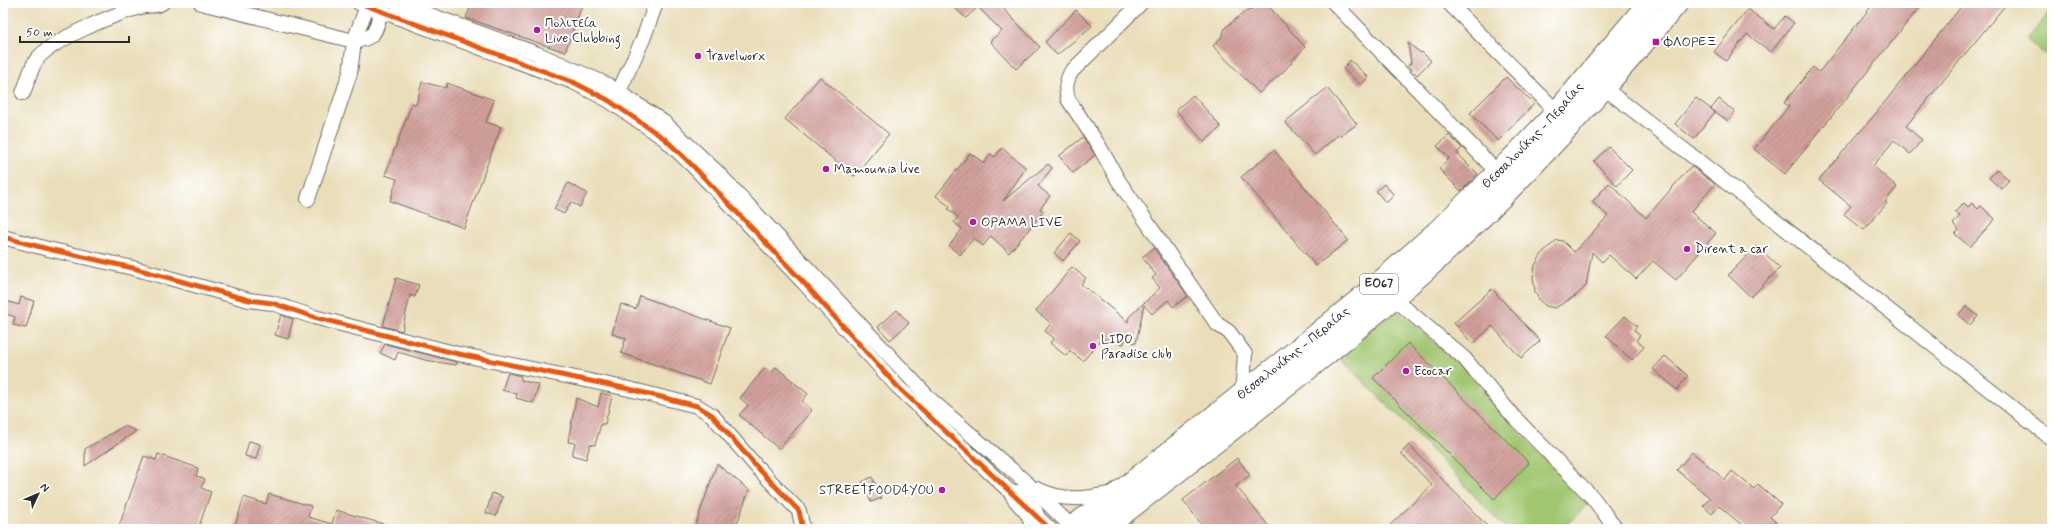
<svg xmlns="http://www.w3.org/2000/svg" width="2055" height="532" font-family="Mynerve,sans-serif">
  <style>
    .grass { fill: #a1c670; stroke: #66784e }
    .building { fill: url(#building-hatch) }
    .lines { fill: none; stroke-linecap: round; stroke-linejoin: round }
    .street-casing { stroke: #6e6a5d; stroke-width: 16 }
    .primary-casing { stroke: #6e6a5d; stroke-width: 24 }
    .street { stroke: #fff; stroke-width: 14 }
    .primary { stroke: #fff; stroke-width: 22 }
    .cycleway-casing { stroke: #fff; stroke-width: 8 }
    .cycleway { stroke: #e8590c; stroke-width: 5 }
    .poi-dot { fill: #b5179e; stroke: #fff; stroke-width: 1.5 }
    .labels { text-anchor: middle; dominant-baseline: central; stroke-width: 4; stroke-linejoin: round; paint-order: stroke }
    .shield { fill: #fff; stroke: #6b6b6b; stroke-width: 1 }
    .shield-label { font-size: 12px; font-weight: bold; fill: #2b2b2b }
    .poi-label { font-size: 13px; fill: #2b2b2b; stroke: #fff; text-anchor: start }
    .street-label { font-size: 13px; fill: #2b2b2b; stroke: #fff }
  </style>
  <defs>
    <pattern id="building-hatch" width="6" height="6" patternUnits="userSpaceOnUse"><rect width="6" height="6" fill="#d3a09c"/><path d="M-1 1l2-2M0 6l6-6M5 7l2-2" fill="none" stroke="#ab837f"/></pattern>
  </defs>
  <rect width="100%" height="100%" fill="#fff"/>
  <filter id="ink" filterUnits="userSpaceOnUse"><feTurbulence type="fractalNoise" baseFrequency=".025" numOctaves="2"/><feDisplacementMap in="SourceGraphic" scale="8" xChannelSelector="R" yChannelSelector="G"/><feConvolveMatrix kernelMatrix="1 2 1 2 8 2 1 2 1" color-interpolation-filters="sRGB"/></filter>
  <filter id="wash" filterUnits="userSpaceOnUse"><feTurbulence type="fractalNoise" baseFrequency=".012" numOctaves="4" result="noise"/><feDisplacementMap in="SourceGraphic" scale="16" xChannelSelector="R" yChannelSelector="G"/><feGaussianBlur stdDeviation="0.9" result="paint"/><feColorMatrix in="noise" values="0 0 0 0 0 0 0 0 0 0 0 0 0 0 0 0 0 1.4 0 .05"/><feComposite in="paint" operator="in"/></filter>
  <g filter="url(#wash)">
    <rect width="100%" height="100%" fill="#eadeba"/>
    <path class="grass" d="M 2052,9 L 2052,60 L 2027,40 Z
      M 1396,310 L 1458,362 L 1515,428 L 1588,504 L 1562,529 L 1506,529 L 1406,423 L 1337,356 Z"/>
    <g id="blocks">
      <path class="building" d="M 472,3 L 583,3 L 565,52 L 466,18 Z
        M 949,3 L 998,3 L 1040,47 L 1016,69 L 990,41 L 1002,31 L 978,7 L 966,18 Z
        M 1260,3 L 1266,3 L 1305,47 L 1283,72 L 1259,93 L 1213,46 L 1222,36 L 1225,28 L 1246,11 L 1254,8 Z
        M 1874,3 L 1923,3 L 1785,174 L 1754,149 L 1789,106 L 1784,103 L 1813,67 L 1819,72 Z
        M 1964,3 L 2007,3 L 1906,126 L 1922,140 L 1910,154 L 1894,140 L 1873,166 L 1897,187 L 1885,202 L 1887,203 L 1864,230 L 1844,214 L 1851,206 L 1819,180 L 1872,118 Z
        M 1748,9 L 1774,29 L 1785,16 L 1794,23 L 1771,52 L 1747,34 L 1726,61 L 1714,52 Z
        M 1076,10 L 1092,26 L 1057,55 L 1045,42 Z
        M 1408,43 L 1421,53 L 1422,52 L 1431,61 L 1417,75 L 1408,66 L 1411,63 Z
        M 1350,60 L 1368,77 L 1361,85 L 1343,69 Z
        M 820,77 L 889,134 L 854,176 L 785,119 Z
        M 1506,77 L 1534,104 L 1498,141 L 1470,113 Z
        M 422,82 L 446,88 L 447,83 L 494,100 L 486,122 L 501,127 L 464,228 L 390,201 L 397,179 L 385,175 L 412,103 L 416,105 Z
        M 1327,88 L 1357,124 L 1341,136 L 1339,134 L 1315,155 L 1285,122 Z
        M 1193,95 L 1221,127 L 1204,142 L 1176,110 Z
        M 1696,98 L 1715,112 L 1694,139 L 1675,124 Z
        M 1719,99 L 1735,112 L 1728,121 L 1711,109 Z
        M 1449,135 L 1462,148 L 1457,153 L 1478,174 L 1461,191 L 1439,169 L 1449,158 L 1437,146 Z
        M 1083,137 L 1095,155 L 1073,173 L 1059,156 Z
        M 1609,147 L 1632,170 L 1617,186 L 1594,161 Z
        M 1002,148 L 1026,168 L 1003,201 L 1048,164 L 1052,168 L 1038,186 L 1050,196 L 1040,209 L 1044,211 L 1009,253 L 991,236 L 983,246 L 974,238 L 960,255 L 949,246 L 962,229 L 954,222 L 958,217 L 948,209 L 950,207 L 936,196 L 970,153 L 984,163 L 991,154 L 995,157 Z
        M 1274,150 L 1348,240 L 1316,266 L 1241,177 Z
        M 1691,166 L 1715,184 L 1691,212 L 1716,233 L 1676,280 L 1653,261 L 1636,279 L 1609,255 L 1602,262 L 1592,252 L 1586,286 L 1577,295 L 1555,308 L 1546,306 L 1540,301 L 1535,292 L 1533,277 L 1535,265 L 1544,251 L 1557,240 L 1563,241 L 1574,252 L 1608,216 L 1592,202 L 1609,183 L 1646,218 Z
        M 1997,169 L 2009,180 L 2001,189 L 1989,178 Z
        M 568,183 L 587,193 L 580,207 L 571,202 L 564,214 L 554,209 Z
        M 1384,184 L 1394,195 L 1386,203 L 1376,191 Z
        M 1964,203 L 1968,207 L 1972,203 L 1978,209 L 1981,206 L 1995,219 L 1970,247 L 1955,234 L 1959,230 L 1953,224 L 1960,216 L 1955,212 Z
        M 1071,233 L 1080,241 L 1063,261 L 1054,253 Z
        M 1757,246 L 1780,268 L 1751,297 L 1728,275 Z
        M 1154,248 L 1188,296 L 1173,307 L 1168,300 L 1152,314 L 1144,305 L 1136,343 L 1124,340 L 1124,344 L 1101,339 L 1083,361 L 1070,351 L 1066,356 L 1050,343 L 1054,338 L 1045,331 L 1051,323 L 1036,311 L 1072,267 L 1086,278 L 1081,284 L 1128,322 L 1129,317 L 1160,288 L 1152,278 L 1156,275 L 1142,257 Z
        M 396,278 L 419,285 L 415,297 L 410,295 L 402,331 L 383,326 Z
        M 1492,289 L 1540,341 L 1521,358 L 1492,326 L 1473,344 L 1454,323 Z
        M 640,296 L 730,328 L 710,384 L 621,353 L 626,338 L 612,334 L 621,304 L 636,309 Z
        M 21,297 L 34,301 L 26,328 L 13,325 L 15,317 L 3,313 L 6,301 L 19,305 Z
        M 1966,306 L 1978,316 L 1970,325 L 1958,315 Z
        M 897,310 L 909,323 L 890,340 L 878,327 Z
        M 281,315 L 293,319 L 288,339 L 275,335 Z
        M 1625,316 L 1637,326 L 1634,330 L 1640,336 L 1636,340 L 1644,347 L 1632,360 L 1606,336 Z
        M 1408,343 L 1529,463 L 1494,499 L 1373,378 Z
        M 385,344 L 457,362 L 456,365 L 425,360 L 398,352 L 395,360 L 380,353 Z
        M 1665,356 L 1688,376 L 1677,390 L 1653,369 Z
        M 776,367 L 808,394 L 802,401 L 812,410 L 779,449 L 739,415 L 748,405 L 740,398 L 765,368 L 771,373 Z
        M 508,373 L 521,376 L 521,380 L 539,385 L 533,403 L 516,398 L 517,394 L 502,390 Z
        M 601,393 L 612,396 L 605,424 L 601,424 L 595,445 L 590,444 L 586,459 L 572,455 L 575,443 L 568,442 L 576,398 L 598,407 Z
        M 124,426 L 136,431 L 85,466 L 85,449 Z
        M 249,441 L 260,444 L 256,459 L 245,456 Z
        M 1409,445 L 1440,477 L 1490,529 L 1386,529 L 1432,485 L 1401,453 Z
        M 1692,452 L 1725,480 L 1732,471 L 1754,489 L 1758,484 L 1781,504 L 1770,517 L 1784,529 L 1747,529 L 1719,506 L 1712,514 L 1703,506 L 1710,498 L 1677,470 Z
        M 158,454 L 198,468 L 196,476 L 205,479 L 201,488 L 211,492 L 198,529 L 118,529 L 144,456 L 156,460 Z
        M 1237,458 L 1250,475 L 1236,486 L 1271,529 L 1205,529 L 1183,500 Z
        M 717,464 L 749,490 L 735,529 L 694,529 Z
        M 872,477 L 882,498 L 871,502 L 862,482 Z
        M 492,493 L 503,497 L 496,516 L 486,513 Z
        M 269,494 L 311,506 L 308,517 L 332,524 L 336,510 L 390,526 L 390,529 L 234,529 L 244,497 L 266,504 Z"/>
    </g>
  </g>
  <g filter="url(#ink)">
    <use href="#blocks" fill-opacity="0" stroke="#6e6a5d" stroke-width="1"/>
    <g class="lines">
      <defs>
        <path id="street" d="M 201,3 L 354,41 C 377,38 375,31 381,11
          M 359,3 L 573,82 L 608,100 L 665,139 L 694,167 L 804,283 L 898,387 L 1050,529
          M 397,3 L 538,54 L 588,76 L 608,85 L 665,123 L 717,172 L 931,400 L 1028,484 L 1074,529
          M 1141,3 L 1071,72 C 1066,82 1065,88 1068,99 L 1099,146 L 1118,180 L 1217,324 L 1229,332 L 1245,354 L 1242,395
          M 1334,3 L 1498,173
          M 1449,3 L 1557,112
          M 1604,88 C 1755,203 1903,322 2052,439
          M 619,91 L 643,39 L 656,3
          M 23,93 C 27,83 30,71 35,62 C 47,41 117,13 141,7 C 149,5 155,7 162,3
          M 308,199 L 350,73 L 354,41 L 367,6
          M 3,237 L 48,249 L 133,268 L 249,300 L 272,303 L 314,317 L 454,353 L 629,389 L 697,406 L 712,415 L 756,466 L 799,511 L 803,529
          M 1392,297 L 1464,358 L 1513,416 L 1593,498 L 1616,529
          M 1037,489 C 1063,502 1085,499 1113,493"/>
        <g id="primary">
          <path d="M 1017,496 L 1032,513 L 1037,529"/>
          <path id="s1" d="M 1070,529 L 1120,492 L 1315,336 L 1375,287 L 1437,232 L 1508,163 L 1557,112 L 1649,3"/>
          <path d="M 1103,529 C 1211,445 1321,362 1424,271 C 1515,189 1598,97 1677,3"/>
        </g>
      </defs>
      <use href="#street" class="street-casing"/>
      <use href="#primary" class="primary-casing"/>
      <use href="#street" class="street"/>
      <use href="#primary" class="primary"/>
      <defs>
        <path id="cycleway" d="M 359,3 L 573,82 L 608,100 L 665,139 L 694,167 L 804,283 L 898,387 L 1050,529
          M 3,237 L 48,249 L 133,268 L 249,300 L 272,303 L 314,317 L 454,353 L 629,389 L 697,406 L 712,415 L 756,466 L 799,511 L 803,529"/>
      </defs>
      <use href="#cycleway" class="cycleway-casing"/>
      <use href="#cycleway" class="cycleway"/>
    </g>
  </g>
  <g class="poi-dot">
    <circle cx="537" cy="30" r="4"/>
    <rect x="1652" y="38" width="8" height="8" rx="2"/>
    <circle cx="698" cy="56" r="4"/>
    <circle cx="826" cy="169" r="4"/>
    <circle cx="973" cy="222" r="4"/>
    <circle cx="1687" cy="249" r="4"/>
    <circle cx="1093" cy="346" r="4"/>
    <circle cx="1406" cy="371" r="4"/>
    <circle cx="942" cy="490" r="4"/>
  </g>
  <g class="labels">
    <rect class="shield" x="1360" y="274" width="38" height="20" rx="3"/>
    <g class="shield-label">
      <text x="1379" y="284">ΕΟ67</text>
    </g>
    <g class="poi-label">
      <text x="545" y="23">Πολιτεία<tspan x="545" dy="15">Live Clubbing</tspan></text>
      <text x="1664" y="42">ΦΛΟΡΕΞ</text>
      <text x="706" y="56">Travelworx</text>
      <text x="834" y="169">Mamounia live</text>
      <text x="981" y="222">ΟΡΑΜΑ LIVE</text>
      <text x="1695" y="249">Dirent a car</text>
      <text x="1101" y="339">LIDO<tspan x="1101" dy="15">Paradise club</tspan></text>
      <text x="1414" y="371">Ecocar</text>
      <text x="934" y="490" text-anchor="end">STREETFOOD4YOU</text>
    </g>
    <g class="street-label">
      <text stroke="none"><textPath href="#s1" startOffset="608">Θεσσαλονίκης - Περαίας</textPath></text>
      <text stroke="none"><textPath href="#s1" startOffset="284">Θεσσαλονίκης - Περαίας</textPath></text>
    </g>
  </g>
  <rect width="2055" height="532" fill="none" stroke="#fff" stroke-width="16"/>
  <g transform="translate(38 494) rotate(46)" stroke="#ffffff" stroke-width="3" paint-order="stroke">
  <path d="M0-3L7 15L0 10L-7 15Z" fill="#2b2b2b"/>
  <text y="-6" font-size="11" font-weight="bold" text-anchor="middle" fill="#2b2b2b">N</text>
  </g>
  <path d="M20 36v6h109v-6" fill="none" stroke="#2b2b2b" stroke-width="2"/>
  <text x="26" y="36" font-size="12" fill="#2b2b2b" stroke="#ffffff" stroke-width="3" paint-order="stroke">50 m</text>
</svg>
